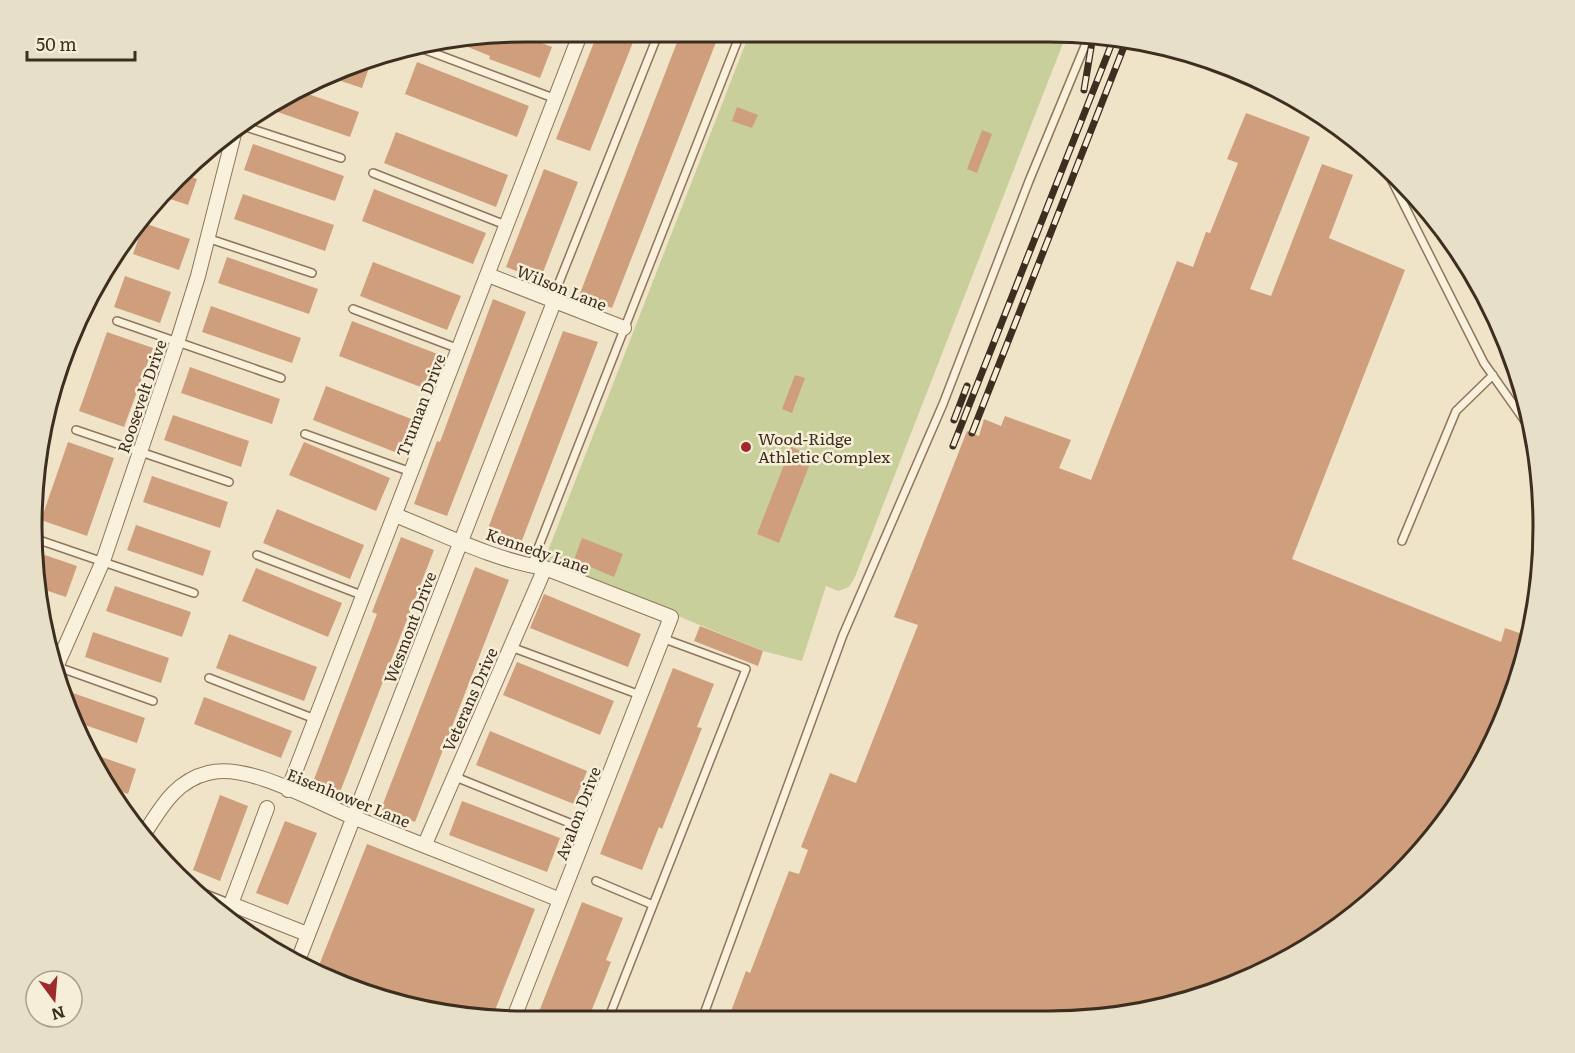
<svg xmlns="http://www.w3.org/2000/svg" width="1575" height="1053" font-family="Literata,serif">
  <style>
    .green { fill: #c9cf9b }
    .building { fill: #cf9f7d }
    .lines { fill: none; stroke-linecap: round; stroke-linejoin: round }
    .lane-casing { stroke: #8d765c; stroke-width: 10 }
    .street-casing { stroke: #8d765c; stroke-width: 16 }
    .lane { stroke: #faf1dc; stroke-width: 7 }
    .street { stroke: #faf1dc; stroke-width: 14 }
    .rail-casing { stroke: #3d2e20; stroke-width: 7 }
    .rail { stroke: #f7eed8; stroke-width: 4.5; stroke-dasharray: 14; stroke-linecap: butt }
    .poi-dot { fill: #9e2a2b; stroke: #f7eed8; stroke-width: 2 }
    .labels { text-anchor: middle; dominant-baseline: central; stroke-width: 5; stroke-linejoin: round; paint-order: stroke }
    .street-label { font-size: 16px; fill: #3d2e20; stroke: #f7eed8 }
    .poi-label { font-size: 16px; fill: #3d2e20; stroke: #f7eed8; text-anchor: start }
    .rim { fill: none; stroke: #3d2e20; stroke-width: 3 }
  </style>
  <rect width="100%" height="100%" fill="#f0e4c8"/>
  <path class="green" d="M 750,32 L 1067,33 L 855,577 L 849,587 L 838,591 L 826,586 L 802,661 L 763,651 L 549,563 L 546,556 Z"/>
  <path class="building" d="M 598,32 L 637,32 L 590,151 L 556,139 Z
    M 681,32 L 720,32 L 612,308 L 579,296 Z
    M 516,33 L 552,47 L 540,78 L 489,59 L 490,56 L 458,43 Z
    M 363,60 L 371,62 L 362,88 L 329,77 Z
    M 417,62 L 529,106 L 517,137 L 405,94 Z
    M 300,91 L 359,112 L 350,137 L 266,108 Z
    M 737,107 L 758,115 L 752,128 L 732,121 Z
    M 1246,113 L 1310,137 L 1250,289 L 1271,296 L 1322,164 L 1353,175 L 1329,238 L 1405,270 L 1292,559 L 1501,642 L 1505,628 L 1528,636 L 1506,716 L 1460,801 L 1399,876 L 1324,938 L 1238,984 L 1145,1012 L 1048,1022 L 727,1022 L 746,971 L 750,973 L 789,871 L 799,874 L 808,850 L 801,847 L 830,773 L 856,783 L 918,625 L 894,617 L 967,431 L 979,436 L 984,419 L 1001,426 L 1005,416 L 1071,440 L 1059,468 L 1091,480 L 1177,261 L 1193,267 L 1206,232 L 1210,233 L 1238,163 L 1227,159 Z
    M 982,130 L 992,134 L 977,173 L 967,169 Z
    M 396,132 L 508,175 L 496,207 L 384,163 Z
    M 253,144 L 344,176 L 335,201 L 244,170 Z
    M 544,169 L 578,182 L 540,280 L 506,267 Z
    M 187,175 L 197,179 L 188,205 L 164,197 Z
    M 374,189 L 486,233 L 473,264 L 362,221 Z
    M 243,194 L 334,225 L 325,251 L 234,219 Z
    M 144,223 L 190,239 L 179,270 L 133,254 Z
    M 227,257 L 318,289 L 309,314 L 218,283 Z
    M 373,262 L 461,296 L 447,330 L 360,296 Z
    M 125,276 L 171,292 L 160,323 L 114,307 Z
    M 493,299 L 526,312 L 447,516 L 414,504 L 437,441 L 440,442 Z
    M 211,306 L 301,338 L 292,363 L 202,332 Z
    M 352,321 L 440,355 L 426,389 L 339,356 Z
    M 563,331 L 598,342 L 521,543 L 487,531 Z
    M 107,332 L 153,348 L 124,427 L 79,411 Z
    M 190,367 L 280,399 L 272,424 L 181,393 Z
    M 795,375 L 805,378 L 792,413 L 782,409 Z
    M 326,386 L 414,420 L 400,454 L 313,420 Z
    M 173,415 L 249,441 L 241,467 L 164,440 Z
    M 68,442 L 114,458 L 87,536 L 41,520 Z
    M 304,442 L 390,478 L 376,511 L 289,475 Z
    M 791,447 L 813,456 L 779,543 L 757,534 Z
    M 152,476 L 228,502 L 220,528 L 143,502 Z
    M 277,509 L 364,545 L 350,579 L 263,543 Z
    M 136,525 L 211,551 L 203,576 L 127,550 Z
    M 401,537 L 434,550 L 340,792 L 313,782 L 377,614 L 372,612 Z
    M 582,538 L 623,554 L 614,577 L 574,560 Z
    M 36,552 L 77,566 L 66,597 L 39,588 Z
    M 475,567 L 509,580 L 415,822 L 381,809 Z
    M 256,568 L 342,603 L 328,637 L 242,601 Z
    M 115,586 L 191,612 L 182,637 L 106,611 Z
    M 544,594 L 641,634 L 628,667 L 530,628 Z
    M 700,626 L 763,651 L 758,666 L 694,641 Z
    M 93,632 L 169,658 L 161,683 L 85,657 Z
    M 229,634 L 317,667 L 304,701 L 216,668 Z
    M 517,662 L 614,701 L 600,735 L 503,695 Z
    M 673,668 L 714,684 L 697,727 L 702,728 L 662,829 L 659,827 L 642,870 L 600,854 Z
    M 67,691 L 145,718 L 137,743 L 79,723 Z
    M 204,697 L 292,731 L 281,758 L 194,724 Z
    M 490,731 L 587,771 L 574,804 L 476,765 Z
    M 90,753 L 136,769 L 128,794 L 108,787 L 98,774 Z
    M 220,795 L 248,806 L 220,881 L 193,870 Z
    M 462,801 L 560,838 L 547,872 L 449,835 Z
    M 285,821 L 317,833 L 288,905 L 256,893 Z
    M 367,844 L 535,909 L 492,1018 L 438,1013 L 360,983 L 358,987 L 316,973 Z
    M 582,902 L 623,918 L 606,960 L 611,962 L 587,1022 L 535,1022 Z"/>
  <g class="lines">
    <defs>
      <path id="lane" d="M 423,49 L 556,99
        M 1198,59 L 1283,94
        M 240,125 L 341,158
        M 1385,167 L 1484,363 L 1534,434
        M 373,173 L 508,226
        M 207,238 L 312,273
        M 554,302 L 558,285 L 659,32
        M 353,309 L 459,349
        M 117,321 L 281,378
        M 76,430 L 229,482
        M 305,434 L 411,472
        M 39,540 L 194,593
        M 1402,541 L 1456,411 L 1493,375
        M 257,555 L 364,596
        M 531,566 L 741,32
        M 511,647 L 640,695
        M 58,667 L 153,701
        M 209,678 L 315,719
        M 453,776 L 587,830
        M 596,881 L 653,905
        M 198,891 L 231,904
        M 607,1022 L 746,669 L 662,638
        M 701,1022 L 843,635 L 943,404 L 1029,181 L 1089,36"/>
      <path id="street" d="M 488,275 L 624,328
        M 395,515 C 441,533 496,561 545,568 L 671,617 L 513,1020
        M 57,665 L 103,561 L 177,343 L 198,276 L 235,130
        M 288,790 L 581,32
        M 267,808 L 231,904 L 307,934
        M 144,834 C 161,808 175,781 208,773 C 247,762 316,802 353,817 C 422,845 492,872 560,900
        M 425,844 L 545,568
        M 297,963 L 554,302"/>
    </defs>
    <use href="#lane" class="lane-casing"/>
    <use href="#street" class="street-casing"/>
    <use href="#lane" class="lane"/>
    <use href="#street" class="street"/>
    <defs>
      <path id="rail" d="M 1084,90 L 1093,36
        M 954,420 L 967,386
        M 972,433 L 1127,39
        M 953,446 L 1114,38"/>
    </defs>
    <use href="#rail" class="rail-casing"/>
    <use href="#rail" class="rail"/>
  </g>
  <circle class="poi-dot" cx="746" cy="447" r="6"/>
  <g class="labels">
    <g class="street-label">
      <text transform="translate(562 287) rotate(22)">Wilson Lane</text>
      <text transform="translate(141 396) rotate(-71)">Roosevelt Drive</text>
      <text transform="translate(420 405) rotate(-69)">Truman Drive</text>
      <text transform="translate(538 550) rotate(19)">Kennedy Lane</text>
      <text transform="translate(409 627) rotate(-69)">Wesmont Drive</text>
      <text transform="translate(469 699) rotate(-66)">Veterans Drive</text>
      <text transform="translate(349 797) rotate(22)">Eisenhower Lane</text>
      <text transform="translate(577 813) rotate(-69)">Avalon Drive</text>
    </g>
    <g class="poi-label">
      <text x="758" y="438">Wood-Ridge<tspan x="758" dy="18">Athletic Complex</tspan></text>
    </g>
  </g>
  <path d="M0 0H1575V1053H0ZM526 42H1049A484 484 0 0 1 1533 526V527A484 484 0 0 1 1049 1011H526A484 484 0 0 1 42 527V526A484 484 0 0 1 526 42Z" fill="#e8dfc9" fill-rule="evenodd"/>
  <path class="rim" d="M526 42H1049A484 484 0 0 1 1533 526V527A484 484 0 0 1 1049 1011H526A484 484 0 0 1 42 527V526A484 484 0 0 1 526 42Z"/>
  <g transform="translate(54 999) rotate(164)"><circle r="28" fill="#f7eed8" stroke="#ada18e" stroke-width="1.5"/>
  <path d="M0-4.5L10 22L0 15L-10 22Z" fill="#9e2a2b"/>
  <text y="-9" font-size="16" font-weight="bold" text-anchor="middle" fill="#3d2e20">N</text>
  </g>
  <path d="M27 51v9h108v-9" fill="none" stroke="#3d2e20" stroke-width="3"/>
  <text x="36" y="51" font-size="18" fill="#3d2e20" stroke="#f7eed8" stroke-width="4.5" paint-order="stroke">50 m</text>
</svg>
